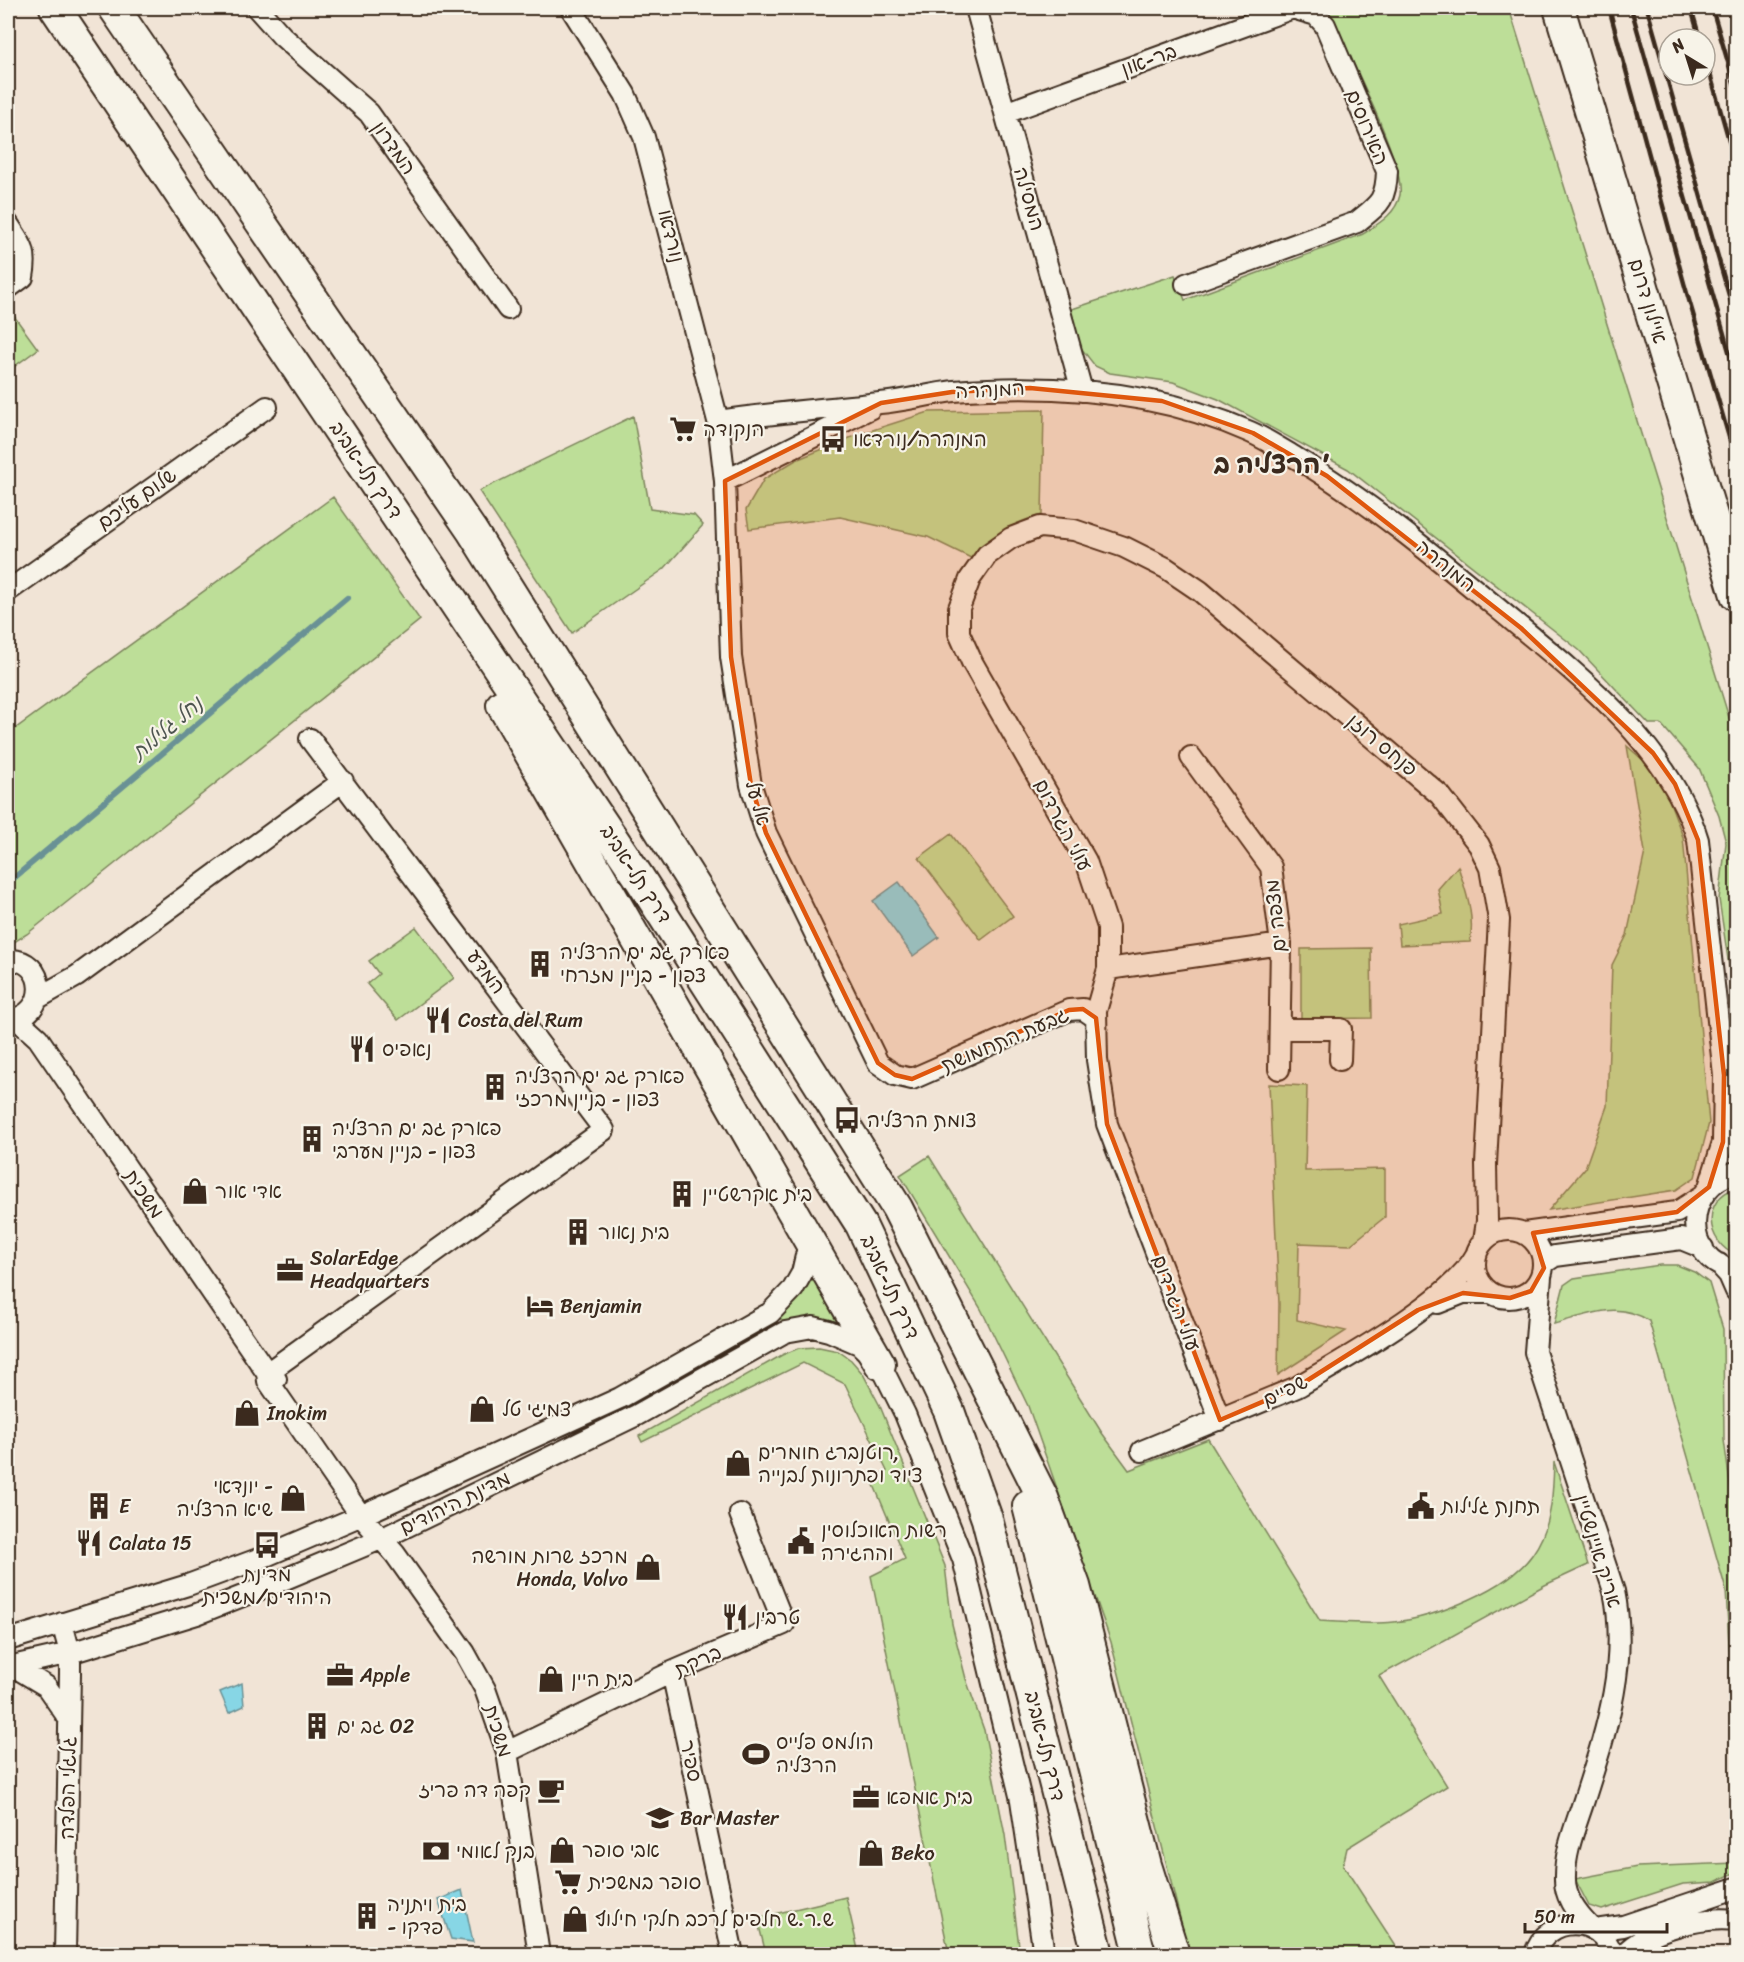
<svg xmlns="http://www.w3.org/2000/svg" width="1744" height="1962" font-family="Sriracha,'Playpen Sans Hebrew',sans-serif">
  <style>
    .green { fill: #bdde98; stroke: #7c845b; stroke-width: 1.5 }
    .water { fill: #87d6e5; stroke: #699195; stroke-width: 1.5 }
    .lines { fill: none; stroke-linecap: round; stroke-linejoin: round }
    .stream { stroke: #699195; stroke-width: 6 }
    .minor-casing { stroke: #3b2a1e; stroke-width: 24 }
    .highway-casing { stroke: #3b2a1e; stroke-width: 34 }
    .minor { stroke: #f7f3e8; stroke-width: 20 }
    .highway { stroke: #f7f3e8; stroke-width: 30 }
    .rail { stroke: #3b2a1e; stroke-width: 4.5 }
    .marked { fill: #df570d; fill-opacity: 0.2; stroke: #df570d; stroke-width: 4.5; stroke-linejoin: round }
    .labels { text-anchor: middle; dominant-baseline: central; stroke-width: 4.5; stroke-linejoin: round; paint-order: stroke }
    .street-label { font-size: 20px; fill: #3b2a1e; stroke: #f7f3e8 }
    .poi-label { font-size: 20px; fill: #3b2a1e; stroke: #f7f3e8; text-anchor: start }
    .water-label { font-size: 21px; font-style: italic; fill: #4e5550; stroke: #f7f3e8 }
    .district-label { font-size: 26px; font-weight: bold; fill: #3b2a1e; stroke: #f7f3e8 }
  </style>
  <rect width="100%" height="100%" fill="#f1e4d6"/>
  <filter id="ink" filterUnits="userSpaceOnUse"><feTurbulence type="fractalNoise" baseFrequency=".0167" numOctaves="2"/><feDisplacementMap in="SourceGraphic" scale="12" xChannelSelector="R" yChannelSelector="G"/><feConvolveMatrix kernelMatrix="1 2 1 2 8 2 1 2 1" color-interpolation-filters="sRGB"/></filter>
  <g filter="url(#ink)">
    <path class="green" d="M 1327,8 L 1509,8 L 1736,740 L 1736,1013 L 1719,899 L 1726,843 L 1719,816 L 1699,768 L 1661,724 L 1649,724 L 1579,650 L 1348,469 L 1218,399 L 1173,382 L 1110,373 L 1095,366 L 1074,339 L 1066,311 L 1175,275 L 1185,300 L 1363,234 C 1378,224 1396,214 1400,195 C 1405,162 1343,43 1327,8 Z
      M 14,316 L 38,349 L 8,371 L 8,320 Z
      M 1044,410 L 1042,515 C 1010,523 995,535 973,559 L 928,537 L 840,517 L 749,529 L 746,510 L 764,479 L 796,460 L 857,435 L 929,412 Z
      M 633,416 L 650,509 L 694,515 L 703,525 L 664,569 L 572,633 L 479,491 Z
      M 333,497 L 420,620 L 27,934 L 8,946 L 8,734 Z
      M 1627,746 L 1643,760 L 1665,789 L 1683,837 L 1709,1123 L 1695,1177 L 1676,1190 L 1549,1210 L 1585,1168 L 1607,1106 L 1612,965 L 1627,935 L 1645,852 Z
      M 951,834 L 1013,916 L 981,940 L 919,858 Z
      M 1458,866 C 1466,892 1475,915 1470,942 L 1400,945 L 1398,924 L 1443,914 L 1438,889 Z
      M 416,927 L 454,978 L 398,1020 L 367,984 L 379,974 L 369,961 Z
      M 1371,948 L 1372,1018 L 1301,1019 L 1301,949 Z
      M 1269,1084 L 1307,1086 L 1305,1171 L 1385,1169 L 1385,1217 L 1350,1245 L 1299,1243 L 1297,1320 L 1346,1331 L 1278,1375 L 1279,1304 Z
      M 929,1156 L 1102,1433 L 1129,1470 L 1208,1439 L 1320,1621 C 1344,1622 1369,1625 1394,1622 C 1434,1618 1508,1589 1532,1555 C 1552,1528 1553,1494 1554,1462 L 1588,1565 L 1545,1585 L 1379,1676 L 1447,1786 L 1347,1848 L 1343,1865 L 1401,1954 L 1189,1954 L 1111,1642 L 1028,1406 L 981,1309 L 900,1175 Z
      M 1736,1188 L 1736,1255 C 1705,1242 1701,1199 1736,1188 Z
      M 1660,1265 L 1677,1265 L 1694,1272 L 1709,1283 L 1723,1329 L 1724,1440 L 1736,1528 L 1736,1771 L 1726,1590 L 1649,1321 C 1617,1300 1588,1315 1554,1324 L 1564,1285 L 1574,1278 Z
      M 812,1267 L 856,1335 L 785,1325 L 779,1317 L 799,1298 Z
      M 819,1347 L 838,1351 L 851,1360 L 863,1374 L 880,1406 L 945,1566 L 952,1624 L 966,1679 L 984,1730 L 1005,1835 L 1020,1954 L 949,1954 L 871,1576 L 905,1559 L 871,1478 L 887,1471 L 845,1384 L 803,1363 L 642,1442 L 639,1436 L 782,1355 L 799,1348 Z
      M 1736,1863 L 1736,1872 L 1715,1882 L 1683,1884 L 1602,1910 L 1589,1906 L 1575,1879 L 1637,1867 Z
      M 846,1897 L 859,1954 L 766,1954 L 757,1918 Z"/>
    <path class="water" d="M 899,882 L 939,937 L 913,956 L 873,901 Z
      M 242,1683 L 244,1706 L 229,1713 L 220,1692 Z
      M 462,1890 L 473,1942 L 451,1939 L 438,1900 Z"/>
    <g class="lines">
      <path class="stream" d="M 8,883 L 347,598"/>
      <defs>
        <path id="minor" d="M 257,8 L 282,36 L 369,113 L 508,309
          M 571,8 L 625,94 L 644,137 L 718,421 L 725,481 L 731,657 L 751,785 L 766,833 L 878,1063 L 895,1075 L 912,1079 L 1069,1010 L 1083,1009 L 1096,1018
          M 976,8 L 1082,391
          M 1005,113 L 1293,8
          M 8,224 C 22,245 28,251 23,277 L 8,288
          M 1186,284 L 1357,222 C 1379,204 1386,201 1387,171 L 1325,25 L 1316,15 L 1292,8
          M 718,421 C 772,413 826,409 880,403 C 905,401 929,394 954,391 C 1054,383 1158,391 1250,432 C 1266,439 1281,449 1296,458 C 1374,504 1444,564 1514,622 C 1585,680 1671,750 1698,840 L 1724,1075 L 1723,1142 L 1709,1187
          M 725,481 L 871,408
          M 8,591 L 267,407
          M 1191,757 L 1271,867 L 1281,944 L 1279,1069
          M 8,960 C 47,957 51,1016 8,1020
          M 1108,969 L 1281,944
          M 38,998 L 77,976 L 343,781
          M 17,1019 L 38,1038 L 267,1373 L 276,1379
          M 1280,1029 L 1341,1029 L 1340,1060
          M 1736,1172 C 1683,1186 1680,1260 1736,1271
          M1475 1264a34 34 0 1 1 68 0a34 34 0 1 1-68 0Z
          M 1524,1233 L 1677,1212 L 1702,1196
          M 1544,1263 L 1555,1256 L 1681,1239 L 1703,1248
          M 1719,1264 L 1729,1275 L 1736,1291
          M 1541,1277 L 1535,1352 L 1614,1591 C 1629,1664 1606,1731 1584,1800 C 1576,1825 1564,1853 1565,1880 C 1565,1898 1578,1915 1590,1927
          M 1438,1303 L 1463,1293 L 1490,1293
          M 267,1373 L 604,1130 L 310,739
          M 267,1373 L 268,1381 L 361,1516 L 395,1554 L 465,1653 L 485,1689 L 507,1752 L 539,1954
          M 1220,1420 L 1107,1124 L 1097,1060 L 1096,1011 L 1108,969 L 1108,927 L 1086,861 L 972,662 L 959,633 L 959,608 L 970,579 L 987,555 L 1011,538 L 1040,527 L 1074,530 L 1124,547 L 1166,568 L 1200,591 L 1440,795 L 1479,845 L 1490,868 L 1499,920 L 1486,1164 L 1487,1221 L 1484,1241
          M 1142,1451 L 1297,1387 C 1343,1360 1453,1299 1476,1255
          M 62,1623 L 70,1653 L 70,1673 L 65,1954
          M 8,1640 L 188,1585 L 261,1558 L 369,1512 L 620,1398 L 770,1313 L 793,1289 L 802,1273 L 808,1247 L 807,1239
          M 13,1666 L 46,1686 L 69,1719
          M 8,1667 L 70,1653 L 197,1614 L 273,1584 L 383,1538 L 637,1415 L 785,1332 L 813,1327 L 829,1331 L 859,1344 L 880,1364 L 905,1414 L 963,1559 L 1021,1800 L 1044,1954
          M 672,1672 L 733,1954
          M 507,1752 L 672,1672 L 784,1624 L 740,1514
          M 1595,1930 L 1623,1926 L 1736,1888
          M 1535,1954 C 1546,1915 1601,1914 1612,1954
          M 1624,1954 C 1648,1929 1702,1916 1736,1920"/>
        <path id="highway" d="M 55,8 L 638,876 L 861,1225 L 949,1411 L 987,1519 L 1098,1954
          M 114,8 L 472,531 L 897,1208 L 1043,1498 L 1075,1586 L 1146,1865 L 1174,1954
          M 1559,8 L 1736,595
          M 502,705 L 880,1364
          M 1028,1506 L 1140,1954"/>
      </defs>
      <use href="#minor" class="minor-casing"/>
      <use href="#highway" class="highway-casing"/>
      <use href="#minor" class="minor"/>
      <use href="#highway" class="highway"/>
      <path class="rail" d="M 1609,8 L 1684,283 L 1736,461
        M 1631,8 L 1736,376
        M 1647,8 L 1736,320
        M 1691,8 L 1700,39
        M 1712,8 L 1736,89
        M 1705,56 L 1736,165"/>
    </g>
  </g>
  <path class="marked" d="M 1030,388 L 1162,401 L 1253,433 L 1327,476 L 1521,628 L 1653,753 L 1675,784 L 1698,840 L 1724,1075 L 1723,1142 L 1709,1187 L 1677,1212 L 1533,1233 L 1544,1268 L 1531,1291 L 1510,1298 L 1463,1293 L 1418,1310 L 1297,1387 L 1220,1420 L 1107,1124 L 1096,1018 L 1083,1009 L 1069,1010 L 912,1079 L 895,1075 L 878,1063 L 766,833 L 751,785 L 731,657 L 725,481 L 881,403 L 952,392 Z"/>
  <defs>
    <symbol id="supermarket-bare" viewBox="-9 -9 18 18"><path d="M-6-5.5h2.5l.6 2H6L4.5 2H-2.5L-4.4-4H-6ZM-1.5 3.2a1.3 1.3 0 1 0 .1 0ZM3 3.2a1.3 1.3 0 1 0 .1 0Z" fill="#3b2a1e" stroke="#f7f3e8" stroke-width="2.5" paint-order="stroke"/></symbol>
    <symbol id="bus-bare" viewBox="-9 -9 18 18"><path d="M-5-6H5V4H4V6H2V4H-2V6H-4V4H-5ZM-3.5-4V0h7V-4ZM-3.5 1.2v1.5H-2V1.2ZM2 1.2v1.5H3.5V1.2Z" fill="#3b2a1e" stroke="#f7f3e8" stroke-width="2.5" paint-order="stroke"/></symbol>
    <symbol id="building-bare" viewBox="-9 -9 18 18"><path d="M-4-6H4V6H1V3H-1V6H-4ZM-2.5-4.3h1.7v1.8h-1.7ZM.8-4.3h1.7v1.8H.8ZM-2.5-1h1.7V.8h-1.7ZM.8-1h1.7V.8H.8Z" fill="#3b2a1e" stroke="#f7f3e8" stroke-width="2.5" paint-order="stroke"/></symbol>
    <symbol id="restaurant-bare" viewBox="-9 -9 18 18"><path d="M-5-6h1v4h1v-4h1v4h1v-4h1v5L-1.5 .5V6h-2V.5L-5-1ZM5-6V6H3V1.5H1.5Q1.5-4 5-6Z" fill="#3b2a1e" stroke="#f7f3e8" stroke-width="2.5" paint-order="stroke"/></symbol>
    <symbol id="shop-bare" viewBox="-9 -9 18 18"><path d="M-5-2.5h2.3a2.7 3.5 0 0 1 5.4 0H5L5.5 6h-11ZM-1.5-2.5h3a1.5 2.3 0 0 0-3 0Z" fill="#3b2a1e" stroke="#f7f3e8" stroke-width="2.5" paint-order="stroke"/></symbol>
    <symbol id="office-bare" viewBox="-9 -9 18 18"><path d="M-6-3h4V-5.5h4V-3h4V5H-6ZM-1-4.5V-3h2v-1.5ZM-6 0V1H6V0Z" fill="#3b2a1e" stroke="#f7f3e8" stroke-width="2.5" paint-order="stroke"/></symbol>
    <symbol id="hotel-bare" viewBox="-9 -9 18 18"><path d="M-6-4.5h1.5V1H6V5H4.5V3h-9V5H-6ZM-4 0a1.8 1.8 0 1 1 3.6 0ZM.5 0V-2.5h3Q6-2.5 6 0Z" fill="#3b2a1e" stroke="#f7f3e8" stroke-width="2.5" paint-order="stroke"/></symbol>
    <symbol id="civic-bare" viewBox="-9 -9 18 18"><path d="M-.6-6.5H3V-4.5H.6V-3L4-1V1h2V6H-6V1h2V-1L-.6-3ZM-1.2 2.5V6h2.4V2.5Z" fill="#3b2a1e" stroke="#f7f3e8" stroke-width="2.5" paint-order="stroke"/></symbol>
    <symbol id="stadium-bare" viewBox="-9 -9 18 18"><path d="M0-5a6.5 5 0 1 0 0 10a6.5 5 0 1 0 0-10ZM-3.5-1.8h7v3.6h-7Z" fill="#3b2a1e" stroke="#f7f3e8" stroke-width="2.5" paint-order="stroke"/></symbol>
    <symbol id="cafe-bare" viewBox="-9 -9 18 18"><path d="M-5.5-4.5H6V0H3Q3 3.5 0 3.5H-2.5Q-5.5 3.5-5.5 0ZM3-3.2v2h1.7v-2ZM-6 4.5H4V6H-6Z" fill="#3b2a1e" stroke="#f7f3e8" stroke-width="2.5" paint-order="stroke"/></symbol>
    <symbol id="school-bare" viewBox="-9 -9 18 18"><path d="M0-5L7-2L0 1L-7-2ZM-4 1L0 2.5L4 1V4Q0 6-4 4Z" fill="#3b2a1e" stroke="#f7f3e8" stroke-width="2.5" paint-order="stroke"/></symbol>
    <symbol id="bank-bare" viewBox="-9 -9 18 18"><path d="M-6-4H6V4H-6ZM0-2.3a2.3 2.3 0 1 0 0 4.6a2.3 2.3 0 1 0 0-4.6Z" fill="#3b2a1e" stroke="#f7f3e8" stroke-width="2.5" paint-order="stroke"/></symbol>
  </defs>
  <g fill-rule="evenodd">
    <use href="#supermarket-bare" x="664" y="410" width="38" height="38"/>
    <use href="#bus-bare" x="814" y="420" width="38" height="38"/>
    <use href="#building-bare" x="521" y="945" width="38" height="38"/>
    <use href="#restaurant-bare" x="419" y="1001" width="38" height="38"/>
    <use href="#restaurant-bare" x="343" y="1030" width="38" height="38"/>
    <use href="#building-bare" x="476" y="1068" width="38" height="38"/>
    <use href="#bus-bare" x="828" y="1101" width="38" height="38"/>
    <use href="#building-bare" x="293" y="1120" width="38" height="38"/>
    <use href="#shop-bare" x="176" y="1172" width="38" height="38"/>
    <use href="#building-bare" x="663" y="1175" width="38" height="38"/>
    <use href="#building-bare" x="559" y="1213" width="38" height="38"/>
    <use href="#office-bare" x="271" y="1251" width="38" height="38"/>
    <use href="#hotel-bare" x="521" y="1287" width="38" height="38"/>
    <use href="#shop-bare" x="463" y="1390" width="38" height="38"/>
    <use href="#shop-bare" x="228" y="1394" width="38" height="38"/>
    <use href="#shop-bare" x="719" y="1444" width="38" height="38"/>
    <use href="#shop-bare" x="274" y="1479" width="38" height="38"/>
    <use href="#building-bare" x="80" y="1487" width="38" height="38"/>
    <use href="#civic-bare" x="1402" y="1487" width="38" height="38"/>
    <use href="#civic-bare" x="782" y="1522" width="38" height="38"/>
    <use href="#restaurant-bare" x="70" y="1524" width="38" height="38"/>
    <use href="#bus-bare" x="248" y="1526" width="38" height="38"/>
    <use href="#shop-bare" x="629" y="1548" width="38" height="38"/>
    <use href="#restaurant-bare" x="716" y="1598" width="38" height="38"/>
    <use href="#office-bare" x="321" y="1656" width="38" height="38"/>
    <use href="#shop-bare" x="532" y="1660" width="38" height="38"/>
    <use href="#building-bare" x="298" y="1707" width="38" height="38"/>
    <use href="#stadium-bare" x="737" y="1735" width="38" height="38"/>
    <use href="#cafe-bare" x="532" y="1771" width="38" height="38"/>
    <use href="#office-bare" x="847" y="1778" width="38" height="38"/>
    <use href="#school-bare" x="641" y="1799" width="38" height="38"/>
    <use href="#shop-bare" x="543" y="1831" width="38" height="38"/>
    <use href="#bank-bare" x="417" y="1832" width="38" height="38"/>
    <use href="#shop-bare" x="852" y="1834" width="38" height="38"/>
    <use href="#supermarket-bare" x="549" y="1863" width="38" height="38"/>
    <use href="#building-bare" x="348" y="1897" width="38" height="38"/>
    <use href="#shop-bare" x="556" y="1900" width="38" height="38"/>
  </g>
  <g class="labels">
    <g class="street-label">
      <text transform="translate(1149 60) rotate(-20)">בר-און</text>
      <text transform="translate(1367 127) rotate(67)">האירוסים</text>
      <text transform="translate(394 148) rotate(55)">המדרון</text>
      <text transform="translate(1029 199) rotate(74)">המסילה</text>
      <text transform="translate(671 236) rotate(76)">נורדאו</text>
      <text transform="translate(1648 301) rotate(73)">איילון דרום</text>
      <text transform="translate(990 390) rotate(-3)">המנהרה</text>
      <text transform="translate(366 470) rotate(56)">דרך תל-אביב</text>
      <text transform="translate(137 499) rotate(-35)">שלום עליכם</text>
      <text transform="translate(1446 566) rotate(39)">המנהרה</text>
      <text transform="translate(1382 745) rotate(40)">פנחס רוזן</text>
      <text transform="translate(758 803) rotate(74)">אל על</text>
      <text transform="translate(1063 825) rotate(62)">עולי הגרדום</text>
      <text transform="translate(636 874) rotate(57)">דרך תל-אביב</text>
      <text transform="translate(1276 916) rotate(-96)">מצפה ים</text>
      <text transform="translate(486 972) rotate(53)">המדע</text>
      <text transform="translate(1005 1040) rotate(-23)">גבעת התחמושת</text>
      <text transform="translate(144 1194) rotate(56)">משכית</text>
      <text transform="translate(890 1287) rotate(65)">דרך תל-אביב</text>
      <text transform="translate(1176 1303) rotate(69)">עולי הגרדום</text>
      <text transform="translate(1285 1391) rotate(-26)">שפיים</text>
      <text transform="translate(455 1503) rotate(-26)">מדינת היהודים</text>
      <text transform="translate(1598 1551) rotate(73)">אריק איינשטיין</text>
      <text transform="translate(698 1661) rotate(-24)">ברקת</text>
      <text transform="translate(498 1731) rotate(73)">משכית</text>
      <text transform="translate(1045 1746) rotate(76)">דרך תל-אביב</text>
      <text transform="translate(691 1761) rotate(78)">ספיר</text>
      <text transform="translate(68 1788) rotate(-89)">גלגלי הפלדה</text>
    </g>
    <g class="poi-label">
      <text x="703" y="429">הנקודה</text>
      <text x="853" y="439">המנהרה/נורדאו</text>
      <text x="560" y="952">פארק גב ים הרצליה<tspan x="560" dy="23">צפון - בניין מזרחי</tspan></text>
      <text x="458" y="1020">Costa del Rum</text>
      <text x="382" y="1049">נאפיס</text>
      <text x="515" y="1076">פארק גב ים הרצליה<tspan x="515" dy="23">צפון - בניין מרכזי</tspan></text>
      <text x="867" y="1120">צומת הרצליה</text>
      <text x="332" y="1128">פארק גב ים הרצליה<tspan x="332" dy="23">צפון - בניין מערבי</tspan></text>
      <text x="215" y="1191">אדי אור</text>
      <text x="702" y="1194">בית אקרשטיין</text>
      <text x="598" y="1232">בית נאור</text>
      <text x="310" y="1258">SolarEdge<tspan x="310" dy="23">Headquarters</tspan></text>
      <text x="560" y="1306">Benjamin</text>
      <text x="502" y="1409">צמיגי טל</text>
      <text x="267" y="1413">Inokim</text>
      <text x="758" y="1452">רוטנברג חומרים,<tspan x="758" dy="23">ציוד ופתרונות לבנייה</tspan></text>
      <text x="273" y="1486" text-anchor="end">יונדאי -<tspan x="273" dy="23">שיא הרצליה</tspan></text>
      <text x="119" y="1506">E</text>
      <text x="1441" y="1506">תחנת גלילות</text>
      <text x="821" y="1530">רשות האוכלוסין<tspan x="821" dy="23">וההגירה</tspan></text>
      <text x="109" y="1543">Calata 15</text>
      <text x="628" y="1556" text-anchor="end">מרכז שרות מורשה<tspan x="628" dy="23">Honda, Volvo</tspan></text>
      <text x="267" y="1574" text-anchor="middle">מדינת<tspan x="267" dy="23">היהודים/משכית</tspan></text>
      <text x="755" y="1617">טרבין</text>
      <text x="360" y="1675">Apple</text>
      <text x="571" y="1679">בית היין</text>
      <text x="337" y="1726">גב ים O2</text>
      <text x="776" y="1742">הולמס פלייס<tspan x="776" dy="23">הרצליה</tspan></text>
      <text x="531" y="1790" text-anchor="end">קפה דה פריז</text>
      <text x="886" y="1797">בית אמפא</text>
      <text x="680" y="1818">Bar Master</text>
      <text x="582" y="1850">אבי סופר</text>
      <text x="456" y="1851">בנק לאומי</text>
      <text x="891" y="1853">Beko</text>
      <text x="588" y="1882">סופר במשכית</text>
      <text x="387" y="1904">בית ויתניה<tspan x="387" dy="23">- פדקו</tspan></text>
      <text x="595" y="1919">ש.ר.ש חלפים לרכב חלקי חילוף</text>
    </g>
    <g class="water-label">
      <text transform="translate(167 728) rotate(-40)">נחל גלילות</text>
    </g>
    <g class="district-label">
      <text x="1272" y="464">הרצליה ב'</text>
    </g>
  </g>
  <rect width="1744" height="1962" fill="none" stroke="#f7f3e8" stroke-width="30"/>
  <rect x="15" y="15" width="1714" height="1932" fill="none" stroke="#3b2a1e" stroke-width="2" filter="url(#ink)"/>
  <g transform="translate(1687 57) rotate(322)"><circle r="28" fill="#f7f3e8" stroke="#aca397" stroke-width="1.5"/>
  <path d="M0-4.5L10 22L0 15L-10 22Z" fill="#3b2a1e"/>
  <text y="-9" font-size="16" font-weight="bold" text-anchor="middle" fill="#3b2a1e">N</text>
  </g>
  <path d="M1525 1923v9h142v-9" fill="none" stroke="#3b2a1e" stroke-width="3"/>
  <text x="1534" y="1923" font-size="18" fill="#3b2a1e" stroke="#f7f3e8" stroke-width="4.5" paint-order="stroke">50 m</text>
</svg>
